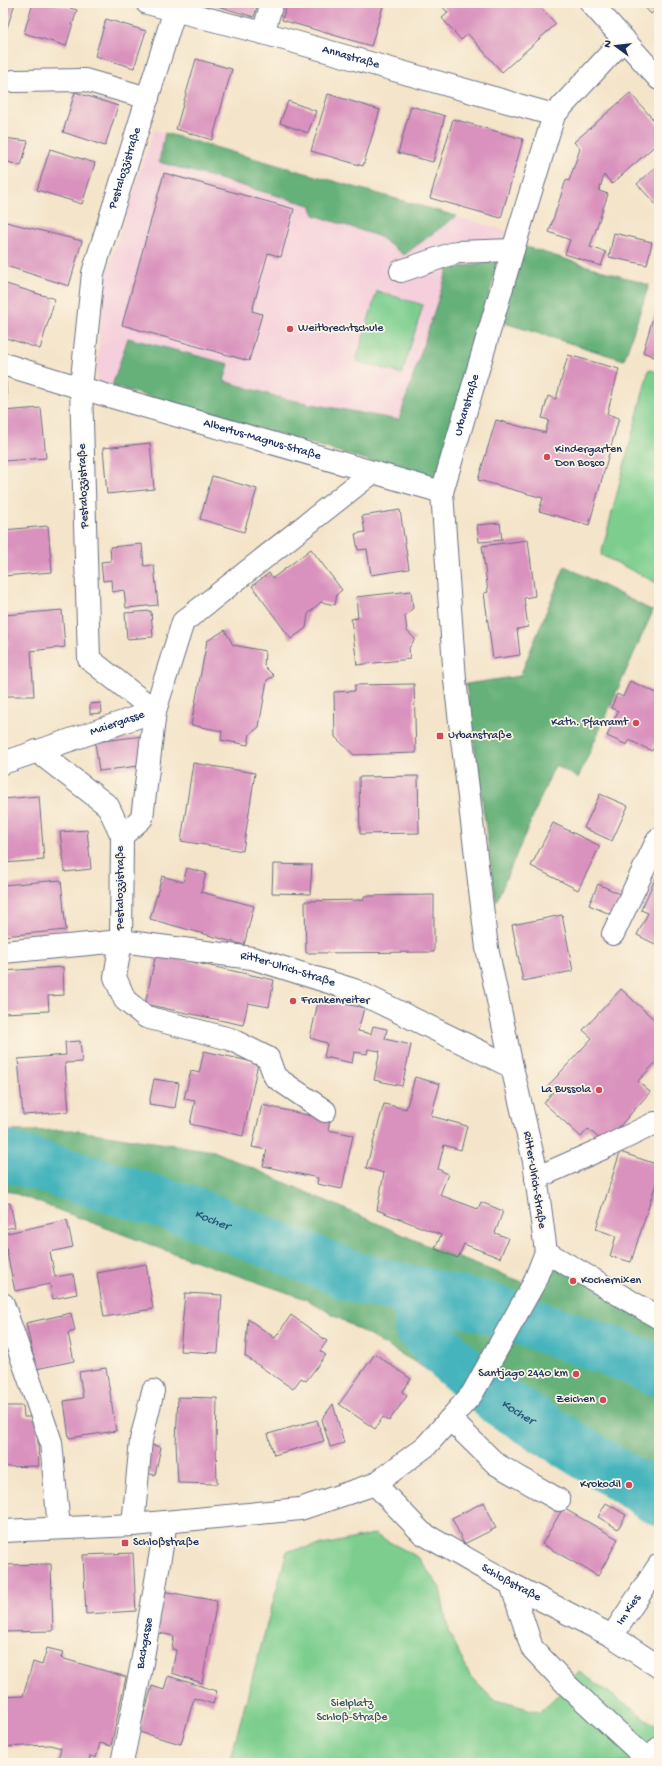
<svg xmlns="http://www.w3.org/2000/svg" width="662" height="1766" font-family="'Gochi Hand',sans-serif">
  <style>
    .built { fill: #f5cfdb }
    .green { fill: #7dce8e; stroke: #4c7e76 }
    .forest { fill: #66b179; stroke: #40706c }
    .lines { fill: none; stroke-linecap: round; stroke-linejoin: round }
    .river { stroke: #44b4bc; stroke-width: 51 }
    .building { fill: #d991bd }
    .minor-casing { stroke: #676e83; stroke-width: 24 }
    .minor { stroke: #fff; stroke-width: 22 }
    .poi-dot { fill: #d1495b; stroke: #fcf5e5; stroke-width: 1.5 }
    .labels { text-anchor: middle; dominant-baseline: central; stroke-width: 3.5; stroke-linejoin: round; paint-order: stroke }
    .street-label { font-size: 12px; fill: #1b2f5e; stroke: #fcf5e5 }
    .poi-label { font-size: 12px; fill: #1b2f5e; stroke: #fcf5e5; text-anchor: start }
    .park-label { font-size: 12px; fill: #34576a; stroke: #fcf5e5 }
    .water-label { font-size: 13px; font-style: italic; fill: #27577a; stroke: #fcf5e5 }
  </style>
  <rect width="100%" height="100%" fill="#fcf5e5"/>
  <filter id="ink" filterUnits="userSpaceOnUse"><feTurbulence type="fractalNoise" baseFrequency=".025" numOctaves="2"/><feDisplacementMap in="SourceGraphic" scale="8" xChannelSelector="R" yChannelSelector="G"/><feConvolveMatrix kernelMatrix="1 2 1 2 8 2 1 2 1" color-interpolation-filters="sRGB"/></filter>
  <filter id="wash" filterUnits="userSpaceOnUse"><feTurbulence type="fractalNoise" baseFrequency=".012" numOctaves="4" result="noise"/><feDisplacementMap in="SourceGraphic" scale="16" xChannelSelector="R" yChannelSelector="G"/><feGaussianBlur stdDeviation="0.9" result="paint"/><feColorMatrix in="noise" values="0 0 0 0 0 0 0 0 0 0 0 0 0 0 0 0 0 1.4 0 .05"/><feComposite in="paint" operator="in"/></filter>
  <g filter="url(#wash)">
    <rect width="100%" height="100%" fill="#f4e4c9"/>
    <path class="built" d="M 154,130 L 507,231 L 436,480 L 96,381 L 105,277 Z"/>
    <path class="green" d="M 377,291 L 423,305 L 402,374 L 356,361 Z
      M 649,369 L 659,373 L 659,584 L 601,555 Z
      M 374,1534 L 418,1557 L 440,1588 L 448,1630 L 470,1676 L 493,1699 L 539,1712 L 568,1686 L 579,1672 L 657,1726 L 659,1724 L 659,1763 L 229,1763 L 287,1551 L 333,1543 Z"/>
    <path class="forest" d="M 165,133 L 456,216 L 404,255 L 378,236 L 314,215 L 310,205 L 159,162 Z
      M 523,246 L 649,285 L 624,360 L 501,322 Z
      M 499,260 L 436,480 L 112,386 L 128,338 L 229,364 L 224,381 L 285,399 L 399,420 L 448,269 Z
      M 565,566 L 653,611 L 578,778 L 555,765 L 496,902 L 466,684 L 520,676 Z
      M 3,1109 L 5,1109 L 8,1131 L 72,1130 L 214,1151 L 435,1249 L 528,1284 L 465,1396 L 418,1364 L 306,1299 L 170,1252 L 3,1189 Z
      M 548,1258 L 659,1325 L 659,1522 L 472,1403 Z"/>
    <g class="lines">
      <g class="river">
        <path id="s1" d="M 3,1155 L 192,1212 L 357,1278 L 485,1307 L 629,1358 L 659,1372"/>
        <path id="s2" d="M 419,1292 L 419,1327 L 453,1361 L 498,1400 L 659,1500"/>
      </g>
    </g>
    <g id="blocks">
      <path class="building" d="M 3,3 L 15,3 L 7,28 L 3,27 Z
        M 33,3 L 53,3 L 77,10 L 66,46 L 24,33 Z
        M 207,3 L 258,3 L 254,17 Z
        M 287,3 L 384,3 L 371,46 L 282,20 Z
        M 439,3 L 537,3 L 556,24 L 502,72 L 468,34 L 461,40 L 442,18 L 448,13 Z
        M 641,3 L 659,3 L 659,7 L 651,14 Z
        M 106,19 L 146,31 L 134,68 L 95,56 Z
        M 196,59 L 232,69 L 212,140 L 176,129 Z
        M 75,92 L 118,106 L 105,146 L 63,132 Z
        M 630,93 L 659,126 L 659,142 L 612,184 L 604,175 L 599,191 L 608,194 L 590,247 L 606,252 L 601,266 L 565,254 L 570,240 L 549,232 L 566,180 L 569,181 L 580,149 L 574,142 Z
        M 328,94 L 380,110 L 363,166 L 311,151 Z
        M 288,101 L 316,111 L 308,133 L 280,123 Z
        M 411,106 L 445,116 L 433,162 L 398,153 Z
        M 453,119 L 523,139 L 501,218 L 430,198 Z
        M 3,138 L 28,141 L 21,166 L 8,162 L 3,177 Z
        M 50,149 L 95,163 L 82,204 L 37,190 Z
        M 659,164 L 659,208 L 637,184 Z
        M 164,173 L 294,209 L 281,257 L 268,253 L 252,311 L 262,314 L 249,361 L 122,325 Z
        M 6,222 L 82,241 L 69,286 L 3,265 L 3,229 Z
        M 614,233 L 652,242 L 647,265 L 609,257 Z
        M 3,283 L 55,299 L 40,349 L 3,337 Z
        M 659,297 L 659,359 L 643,352 Z
        M 568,355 L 619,369 L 607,414 L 619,418 L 589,525 L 539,511 L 543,498 L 478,480 L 496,420 L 545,433 L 549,420 L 542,418 L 548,396 L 556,399 Z
        M 3,381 L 6,381 L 7,402 L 3,402 Z
        M 41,408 L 46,458 L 3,461 L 3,411 Z
        M 150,443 L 154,489 L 107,494 L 103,448 Z
        M 212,476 L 257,489 L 244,532 L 200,519 Z
        M 400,510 L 409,569 L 371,575 L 367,549 L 358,550 L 355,534 L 365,532 L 362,516 Z
        M 500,523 L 502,540 L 479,542 L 477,525 Z
        M 48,526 L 52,572 L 3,576 L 3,530 Z
        M 528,540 L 535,596 L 524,598 L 528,627 L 517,629 L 520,655 L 493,659 L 484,593 L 488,592 L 482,546 Z
        M 142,544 L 144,566 L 154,565 L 158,605 L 126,608 L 124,590 L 112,592 L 111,580 L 103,581 L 101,562 L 111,561 L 110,547 Z
        M 311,549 L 342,590 L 337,594 L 335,605 L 321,602 L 308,614 L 306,628 L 291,639 L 252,586 L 269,573 L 273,578 Z
        M 411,591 L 413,608 L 405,616 L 407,631 L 415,639 L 409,648 L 410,659 L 357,665 L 351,619 L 358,618 L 356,597 Z
        M 62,610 L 65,647 L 31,651 L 34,696 L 5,696 L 3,649 L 8,648 L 5,615 Z
        M 151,611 L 153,637 L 127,639 L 125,613 Z
        M 225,630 L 233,645 L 265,651 L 264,666 L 274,676 L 267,680 L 259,727 L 250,734 L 248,745 L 221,740 L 222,731 L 191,725 L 207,641 Z
        M 630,681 L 659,694 L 659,736 L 652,751 L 629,740 L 627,745 L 607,736 L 618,711 L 611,708 L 617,694 L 623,697 Z
        M 414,684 L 416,753 L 354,755 L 335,737 L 334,692 L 355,691 L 355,685 Z
        M 101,703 L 102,713 L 90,714 L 90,704 Z
        M 143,736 L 146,765 L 99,771 L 95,742 Z
        M 193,763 L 255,773 L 243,851 L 181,841 Z
        M 418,776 L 419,833 L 360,834 L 359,777 Z
        M 600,794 L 628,806 L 612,841 L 584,828 Z
        M 39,796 L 44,860 L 3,863 L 3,799 Z
        M 553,823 L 600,846 L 578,890 L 531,866 Z
        M 87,830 L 91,869 L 65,872 L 60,832 Z
        M 273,864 L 312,865 L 310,894 L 272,893 Z
        M 187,868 L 206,873 L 201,892 L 254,906 L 244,945 L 150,919 L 162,876 L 183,882 Z
        M 657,875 L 659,876 L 659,946 L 637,935 L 648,913 L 641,910 Z
        M 61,880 L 66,930 L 3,936 L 3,885 Z
        M 598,884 L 622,895 L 612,915 L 589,905 Z
        M 434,895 L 434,952 L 306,953 L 305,901 L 364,900 L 364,896 Z
        M 562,915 L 573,971 L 523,981 L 512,925 Z
        M 156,954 L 274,980 L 269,1007 L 248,1003 L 243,1025 L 145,1004 Z
        M 63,967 L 64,995 L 48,996 L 49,1011 L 3,1013 L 3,971 Z
        M 621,989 L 659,1024 L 659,1059 L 638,1081 L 650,1092 L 605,1143 L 588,1129 L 581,1137 L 544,1103 L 553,1092 L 547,1087 L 592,1038 L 583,1030 Z
        M 319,998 L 364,1008 L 358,1031 L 371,1034 L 373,1026 L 387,1029 L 385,1039 L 411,1045 L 402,1086 L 374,1080 L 380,1051 L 368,1049 L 367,1054 L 354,1052 L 352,1063 L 324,1057 L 327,1043 L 310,1038 Z
        M 80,1041 L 82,1062 L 65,1063 L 69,1112 L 23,1115 L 18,1059 L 66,1055 L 65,1042 Z
        M 204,1051 L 258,1063 L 243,1136 L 190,1124 L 195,1101 L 184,1099 L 191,1071 L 199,1073 Z
        M 415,1077 L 440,1084 L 431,1116 L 467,1126 L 461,1150 L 444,1145 L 438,1169 L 448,1174 L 440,1195 L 478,1209 L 481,1202 L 503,1211 L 495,1233 L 508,1238 L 500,1258 L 464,1244 L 458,1258 L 435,1249 L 441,1235 L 377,1210 L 384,1173 L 366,1168 L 384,1104 L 406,1109 Z
        M 154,1079 L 179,1083 L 175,1108 L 149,1104 Z
        M 262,1105 L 330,1120 L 328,1130 L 353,1135 L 342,1189 L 317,1184 L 318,1178 L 263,1166 L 267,1150 L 252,1147 Z
        M 620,1152 L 659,1165 L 659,1174 L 631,1262 L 610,1256 L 616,1236 L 596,1229 Z
        M 10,1203 L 15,1227 L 3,1229 L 3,1204 Z
        M 67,1220 L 73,1247 L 50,1252 L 55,1277 L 73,1274 L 77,1294 L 53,1299 L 50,1284 L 15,1291 L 3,1234 Z
        M 146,1264 L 153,1309 L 104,1317 L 97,1273 Z
        M 185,1293 L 222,1295 L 218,1353 L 180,1351 Z
        M 71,1313 L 75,1331 L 68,1333 L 74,1361 L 36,1369 L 26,1323 Z
        M 291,1315 L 327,1341 L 320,1351 L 326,1355 L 306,1381 L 301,1378 L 293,1389 L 245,1356 L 248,1319 L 275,1338 Z
        M 375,1354 L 411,1379 L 402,1392 L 407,1396 L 389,1421 L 383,1417 L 375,1429 L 339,1404 Z
        M 106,1368 L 116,1431 L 69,1438 L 64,1401 L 83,1398 L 79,1372 Z
        M 178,1397 L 217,1398 L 216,1445 L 217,1484 L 178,1483 L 176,1443 Z
        M 333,1404 L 344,1443 L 330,1447 L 322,1419 Z
        M 3,1406 L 23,1406 L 24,1417 L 37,1417 L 39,1466 L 3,1467 Z
        M 317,1420 L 324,1441 L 274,1455 L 268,1434 Z
        M 147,1444 L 161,1447 L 155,1475 L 141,1472 Z
        M 484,1502 L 496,1528 L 464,1544 L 452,1518 Z
        M 606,1503 L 626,1515 L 618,1529 L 598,1517 Z
        M 563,1508 L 618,1539 L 598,1576 L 542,1544 Z
        M 133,1553 L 136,1611 L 86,1614 L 83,1555 Z
        M 51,1564 L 53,1631 L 3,1632 L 3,1565 Z
        M 162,1591 L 217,1601 L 202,1683 L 172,1673 L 176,1650 L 172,1649 L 174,1636 L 154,1632 Z
        M 47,1648 L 63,1652 L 61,1658 L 126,1677 L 111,1746 L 100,1743 L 96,1758 L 90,1756 L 89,1763 L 68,1763 L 58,1760 L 61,1748 L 50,1745 L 3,1747 L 3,1697 L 23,1696 L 33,1662 L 42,1665 Z
        M 168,1676 L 217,1691 L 213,1704 L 194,1698 L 181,1744 L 139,1732 L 152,1686 L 164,1690 Z"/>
    </g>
  </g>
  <g filter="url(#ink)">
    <use href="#blocks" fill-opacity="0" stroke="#676e83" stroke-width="1"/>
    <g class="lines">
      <defs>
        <g id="minor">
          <path id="s3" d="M 147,3 L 263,33 L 554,115"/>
          <path d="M 591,3 L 659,79"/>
          <path d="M 263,33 L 272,3"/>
          <path d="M 14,81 L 85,80 L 148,98"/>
          <path d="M 401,271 L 457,252 L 513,250"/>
          <path id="s4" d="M 3,364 L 81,388 L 442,492"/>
          <path d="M 37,751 L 108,806 L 122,836 L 121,941 L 115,977 L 125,1000 L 146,1017 L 230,1039 L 268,1058 L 275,1077 L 325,1111"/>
          <path id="s5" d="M 3,763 L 155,711 L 183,622 L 373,472"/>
          <path id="s6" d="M 122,836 L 142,818 L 155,711 L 89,659 L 81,388 L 93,273 L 177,3"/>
          <path d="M 613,934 L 658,839"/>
          <path id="s7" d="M 3,952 L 121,941 L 252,958 L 354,990 L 512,1067"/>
          <path d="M 536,1178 L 606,1147 L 655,1123 L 659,1124"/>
          <path d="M 546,1252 L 659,1318"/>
          <path d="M 3,1304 L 51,1442 L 59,1528"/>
          <path d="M 450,1419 L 496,1464 L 559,1500"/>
          <path id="s8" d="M 375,1484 L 422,1533 L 511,1584 L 612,1636 L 659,1667"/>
          <path d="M 133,1525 L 141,1440 L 153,1391"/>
          <path id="s9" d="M 3,1531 L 133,1525 L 300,1509 L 375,1484 L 426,1446 L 472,1394 L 534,1283 L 546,1252 L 534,1161 L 512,1067 L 487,948 L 455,680 L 442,492 L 513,250 L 554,115 L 624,39"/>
          <path d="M 511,1584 L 532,1648 L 568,1686 L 649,1761 L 659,1748"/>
          <path id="s10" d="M 612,1636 L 659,1565"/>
          <path id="s11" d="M 122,1763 L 142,1663 L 166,1522"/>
        </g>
      </defs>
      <use href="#minor" class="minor-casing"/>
      <use href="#minor" class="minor"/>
    </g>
  </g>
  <g class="poi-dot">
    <circle cx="290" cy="329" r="4"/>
    <circle cx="547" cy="457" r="4"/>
    <circle cx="636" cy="723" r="4"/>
    <rect x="436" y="732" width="8" height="8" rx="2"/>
    <circle cx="293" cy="1001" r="4"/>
    <circle cx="599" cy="1090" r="4"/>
    <circle cx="573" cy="1281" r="4"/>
    <circle cx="576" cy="1374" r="4"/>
    <circle cx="603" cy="1400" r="4"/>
    <circle cx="629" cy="1485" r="4"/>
    <rect x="121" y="1539" width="8" height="8" rx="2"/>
  </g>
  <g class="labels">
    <g class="street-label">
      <text stroke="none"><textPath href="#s3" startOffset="211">Annastraße</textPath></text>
      <text stroke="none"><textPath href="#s6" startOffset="715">Pestalozzistraße</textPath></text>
      <text stroke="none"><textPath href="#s9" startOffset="1529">Urbanstraße</textPath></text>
      <text stroke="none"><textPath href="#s4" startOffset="270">Albertus-Magnus-Straße</textPath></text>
      <text transform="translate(84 486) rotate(-92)">Pestalozzistraße</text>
      <text stroke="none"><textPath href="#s5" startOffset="121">Maiergasse</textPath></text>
      <text transform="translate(121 888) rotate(-90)">Pestalozzistraße</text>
      <text stroke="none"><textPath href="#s7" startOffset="288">Ritter-Ulrich-Straße</textPath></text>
      <text transform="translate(534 1180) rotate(81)">Ritter-Ulrich-Straße</text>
      <text stroke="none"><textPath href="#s8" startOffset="170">Schloßstraße</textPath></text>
      <text stroke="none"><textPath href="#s10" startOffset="31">Im Kies</textPath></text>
      <text stroke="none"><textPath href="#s11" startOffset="122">Bachgasse</textPath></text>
    </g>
    <g class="poi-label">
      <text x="298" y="329">Weitbrechtschule</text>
      <text x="555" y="450">Kindergarten<tspan x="555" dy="14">Don Bosco</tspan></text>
      <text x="628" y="723" text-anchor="end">Kath. Pfarramt</text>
      <text x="448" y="736">Urbanstraße</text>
      <text x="301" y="1001">Frankenreiter</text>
      <text x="591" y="1090" text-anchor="end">La Bussola</text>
      <text x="581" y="1281">Kochernixen</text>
      <text x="568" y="1374" text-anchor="end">Santjago 2440 km</text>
      <text x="595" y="1400" text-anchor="end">Zeichen</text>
      <text x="621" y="1485" text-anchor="end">Krokodil</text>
      <text x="133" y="1543">Schloßstraße</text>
    </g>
    <g class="park-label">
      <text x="352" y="1704">Sielplatz<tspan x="352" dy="14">Schloß-Straße</tspan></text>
    </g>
    <g class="water-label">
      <text stroke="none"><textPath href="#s1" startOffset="219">Kocher</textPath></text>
      <text stroke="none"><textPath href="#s2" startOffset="166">Kocher</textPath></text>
    </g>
  </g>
  <rect width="662" height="1766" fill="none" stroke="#fcf5e5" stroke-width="16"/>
  <g transform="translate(616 46) rotate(285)" stroke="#fcf5e5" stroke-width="3" paint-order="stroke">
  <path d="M0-3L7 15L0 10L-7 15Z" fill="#1b2f5e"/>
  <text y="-6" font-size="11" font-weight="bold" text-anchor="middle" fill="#1b2f5e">N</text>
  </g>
</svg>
